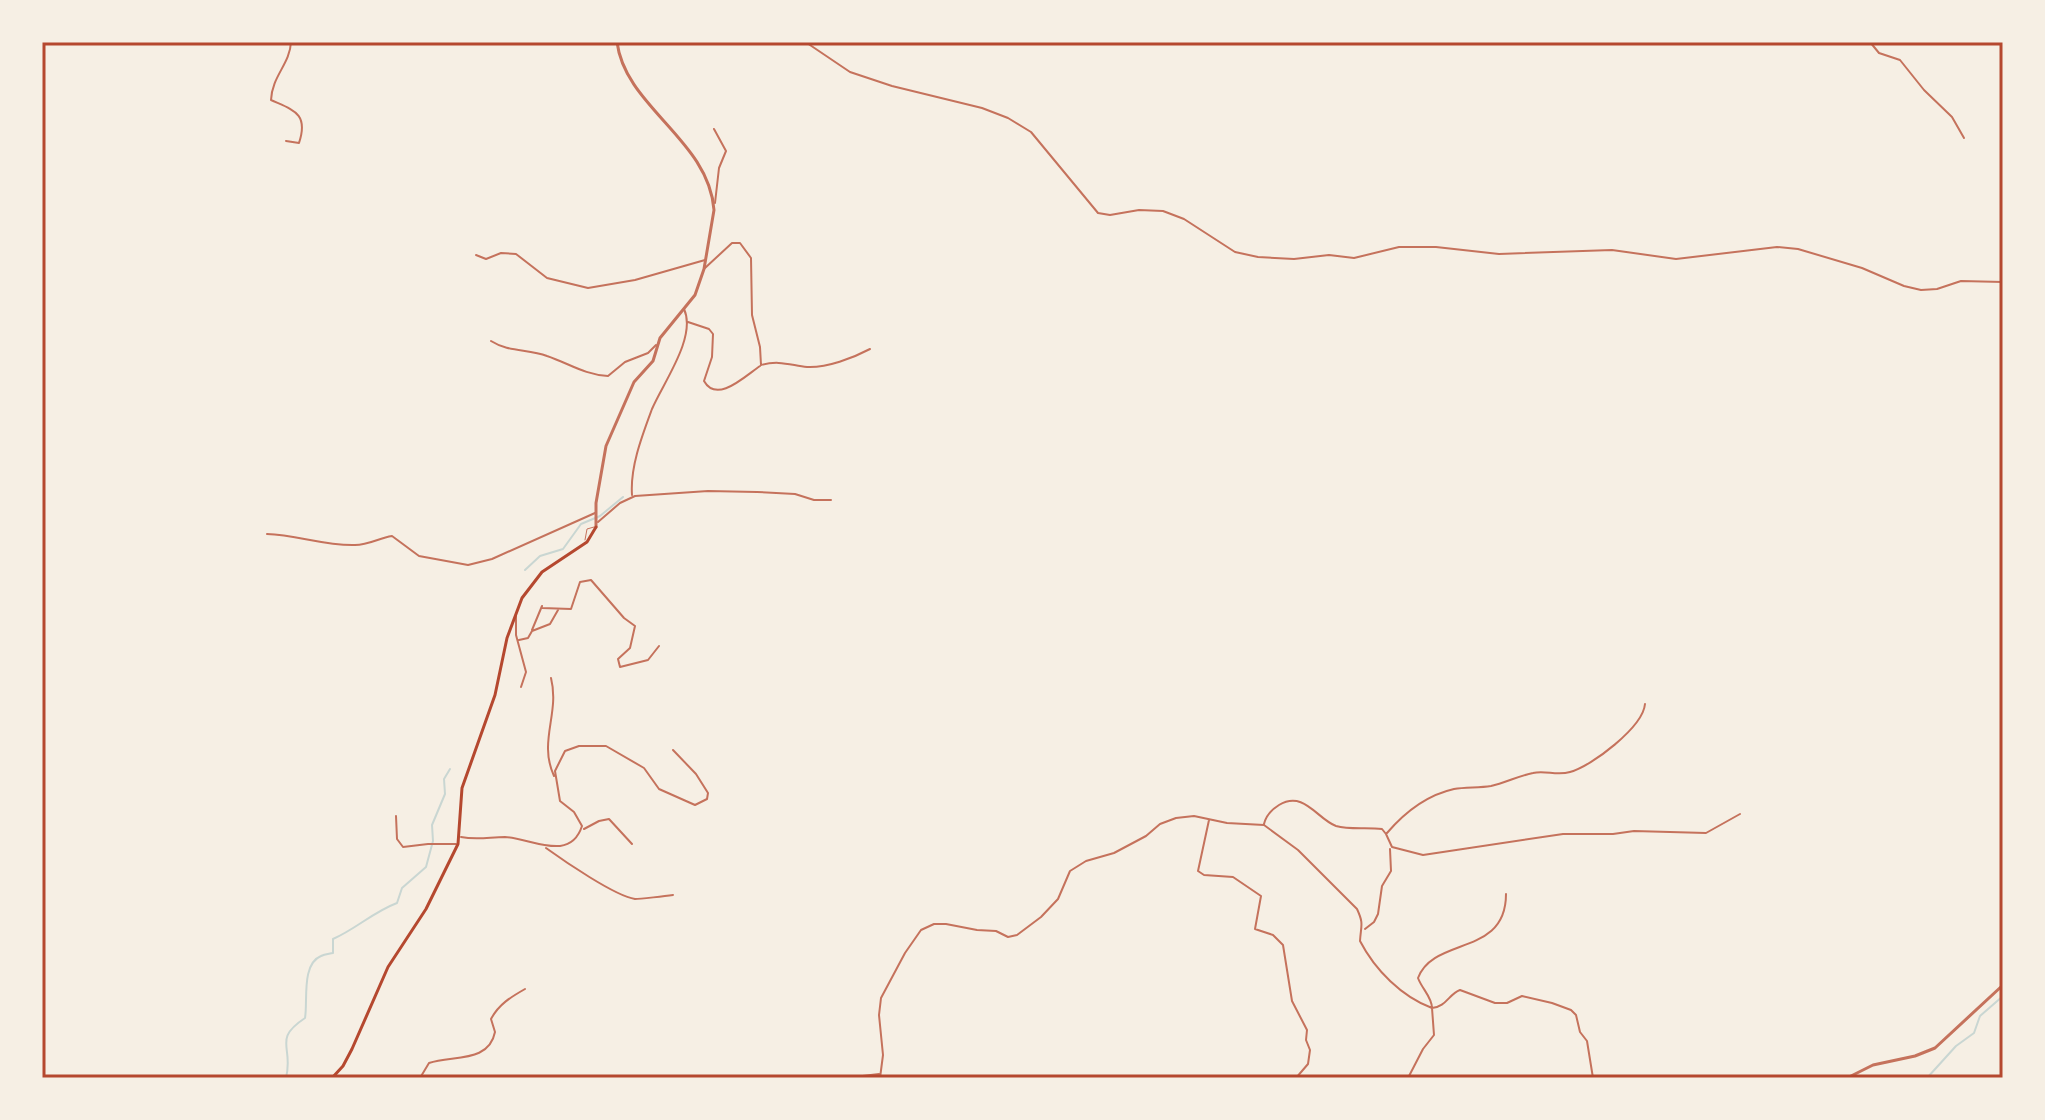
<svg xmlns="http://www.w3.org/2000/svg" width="2045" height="1120" font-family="Montserrat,sans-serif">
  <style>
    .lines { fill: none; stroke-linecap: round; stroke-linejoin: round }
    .stream { stroke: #c9d6d2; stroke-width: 2 }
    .service { stroke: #c5725c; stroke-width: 1 }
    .minor { stroke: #c5725c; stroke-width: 2 }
    .tertiary { stroke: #c5725c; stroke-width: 3 }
    .secondary { stroke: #b5482f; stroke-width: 3 }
    .neatline { fill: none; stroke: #b5482f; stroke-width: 3 }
  </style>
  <rect width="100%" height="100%" fill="#f6efe4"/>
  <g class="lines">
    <path class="stream" d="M 525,570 L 540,556 L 563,549 L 581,524 L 600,516 L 623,497
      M 286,1078 C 294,1046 272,1040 305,1018 C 308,1002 301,964 321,956 C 325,954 329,954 333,953 L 333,939 C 356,929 373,912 397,903 L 402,888 L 426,867 L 433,841 L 432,825 L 445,794 L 444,779 L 450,769
      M 1927,1078 L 1956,1046 L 1974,1033 L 1980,1016 L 2003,996"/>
    <path class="service" d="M 585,540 L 587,529 L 594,527"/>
    <path class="minor" d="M 777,42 L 807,43 L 850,72 L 892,86 L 982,108 L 1008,118 L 1031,132 L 1098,213 L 1110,215 L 1139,210 L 1163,211 L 1184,219 L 1235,252 L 1258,257 L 1294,259 L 1329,255 L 1354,258 L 1399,247 L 1436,247 L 1499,254 L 1612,250 L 1676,259 L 1777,247 L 1798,249 L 1862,268 L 1904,286 L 1921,290 L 1937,289 L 1961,281 L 2003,282
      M 1870,42 L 1879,53 L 1900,60 L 1924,90 L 1952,117 L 1964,138
      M 714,129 L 726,151 L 719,168 L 715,203
      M 286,141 L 299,143 C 309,113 293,110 271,100 C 272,76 290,64 291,42
      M 476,255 L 486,259 L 501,253 L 516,254 L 547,278 L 588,288 L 635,280 L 705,260
      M 705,268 L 732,243 L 740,243 L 751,258 L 752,315 L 760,347 L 761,365 C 779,360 790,365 807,367 C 827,368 853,358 870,349
      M 688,322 L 709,329 L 713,334 L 712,357 L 704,381 C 717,404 745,376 760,366
      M 491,341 C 508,352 528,349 547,356 C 568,363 585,375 608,376 L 625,362 L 648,353 L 656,345
      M 632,495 C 630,467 642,436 652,409 C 663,383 697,337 684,309
      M 598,522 L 620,503 L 635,496 L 708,491 L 757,492 L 795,494 L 814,500 L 831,500
      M 267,534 C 297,535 325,546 355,545 C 369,545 379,538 392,536 L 419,556 L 468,565 L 492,559 L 595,513
      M 542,608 L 571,609 L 580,582 L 591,580 L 624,618 L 635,626 L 630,648 L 618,659 L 620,667 L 648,660 L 659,646
      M 516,615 L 516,635 L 526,672 L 521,687
      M 532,630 L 542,606
      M 519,640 L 528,638 L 532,631 L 550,624 L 558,610
      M 551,678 C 560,714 538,741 554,776
      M 396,816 L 397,839 L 403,847 L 428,844 L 456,844
      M 1209,820 L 1198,871 L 1204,875 L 1233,877 L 1261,896 L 1255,929 L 1273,935 L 1283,945 L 1292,1001 L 1307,1030 L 1306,1040 L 1310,1050 L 1308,1064 L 1296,1078
      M 1264,824 C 1266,816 1271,810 1279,805 C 1304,790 1317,819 1336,826 C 1350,830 1367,827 1382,829 L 1386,834 L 1392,847 L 1423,855 L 1563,834 L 1613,834 L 1634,831 L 1706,833 L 1740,814
      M 584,829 L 599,821 L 609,819 L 632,844
      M 1387,833 C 1405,812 1427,795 1454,789 C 1466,787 1479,788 1491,786 C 1505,783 1518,776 1533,773 C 1545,770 1557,776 1570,772 C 1592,766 1643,727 1645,704
      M 461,837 C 477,840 490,837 505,837 C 531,838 570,863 582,826 L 574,812 L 560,801 L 555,771 L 565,751 L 579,746 L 606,746 L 644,768 L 659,789 L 695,805 L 707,799 L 708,793 L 696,774 L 673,750
      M 546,848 C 564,861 615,896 635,899 C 640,899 666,896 673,895
      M 1506,894 C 1506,957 1434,936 1418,978 C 1422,989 1432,997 1432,1008 C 1446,1007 1449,994 1460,990 L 1495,1003 L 1507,1003 L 1522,996 L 1552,1003 L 1571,1010 L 1576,1015 L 1580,1032 L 1587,1041 L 1593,1078
      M 1365,929 L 1374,922 L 1378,914 L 1382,886 L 1391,871 L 1390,849
      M 420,1078 L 429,1063 C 453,1055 489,1063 495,1032 L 491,1019 C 499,1004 511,997 525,989
      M 846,1078 L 879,1074
      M 880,1078 L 883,1055 L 879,1015 L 881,998 L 905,953 L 921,930 L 934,924 L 946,924 L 977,930 L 996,931 L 1008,937 L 1017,935 L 1041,917 L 1058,899 L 1070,871 L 1086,861 L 1114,853 L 1146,836 L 1160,824 L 1176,818 L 1194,816 L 1227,823 L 1264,825 L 1298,850 L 1357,909 C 1364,924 1361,925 1360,941 C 1375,970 1402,997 1432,1008 L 1434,1035 L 1423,1049 L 1408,1078"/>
    <path class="tertiary" d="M 596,527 L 596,503 L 606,446 L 634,382 L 653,361 L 660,338 L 695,295 L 704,269 L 714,210 C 709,140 625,107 617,42
      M 1847,1078 L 1873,1065 L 1915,1056 L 1935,1048 L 2003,985"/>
    <path class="secondary" d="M 332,1078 L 343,1066 L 352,1049 L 388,967 L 426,909 L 458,844 L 462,788 L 495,695 L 507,638 L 522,598 L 542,572 L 587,542 L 596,527"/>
  </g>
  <rect width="2045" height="1120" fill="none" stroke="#f6efe4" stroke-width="88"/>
  <rect x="44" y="44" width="1957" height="1032" class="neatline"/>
</svg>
